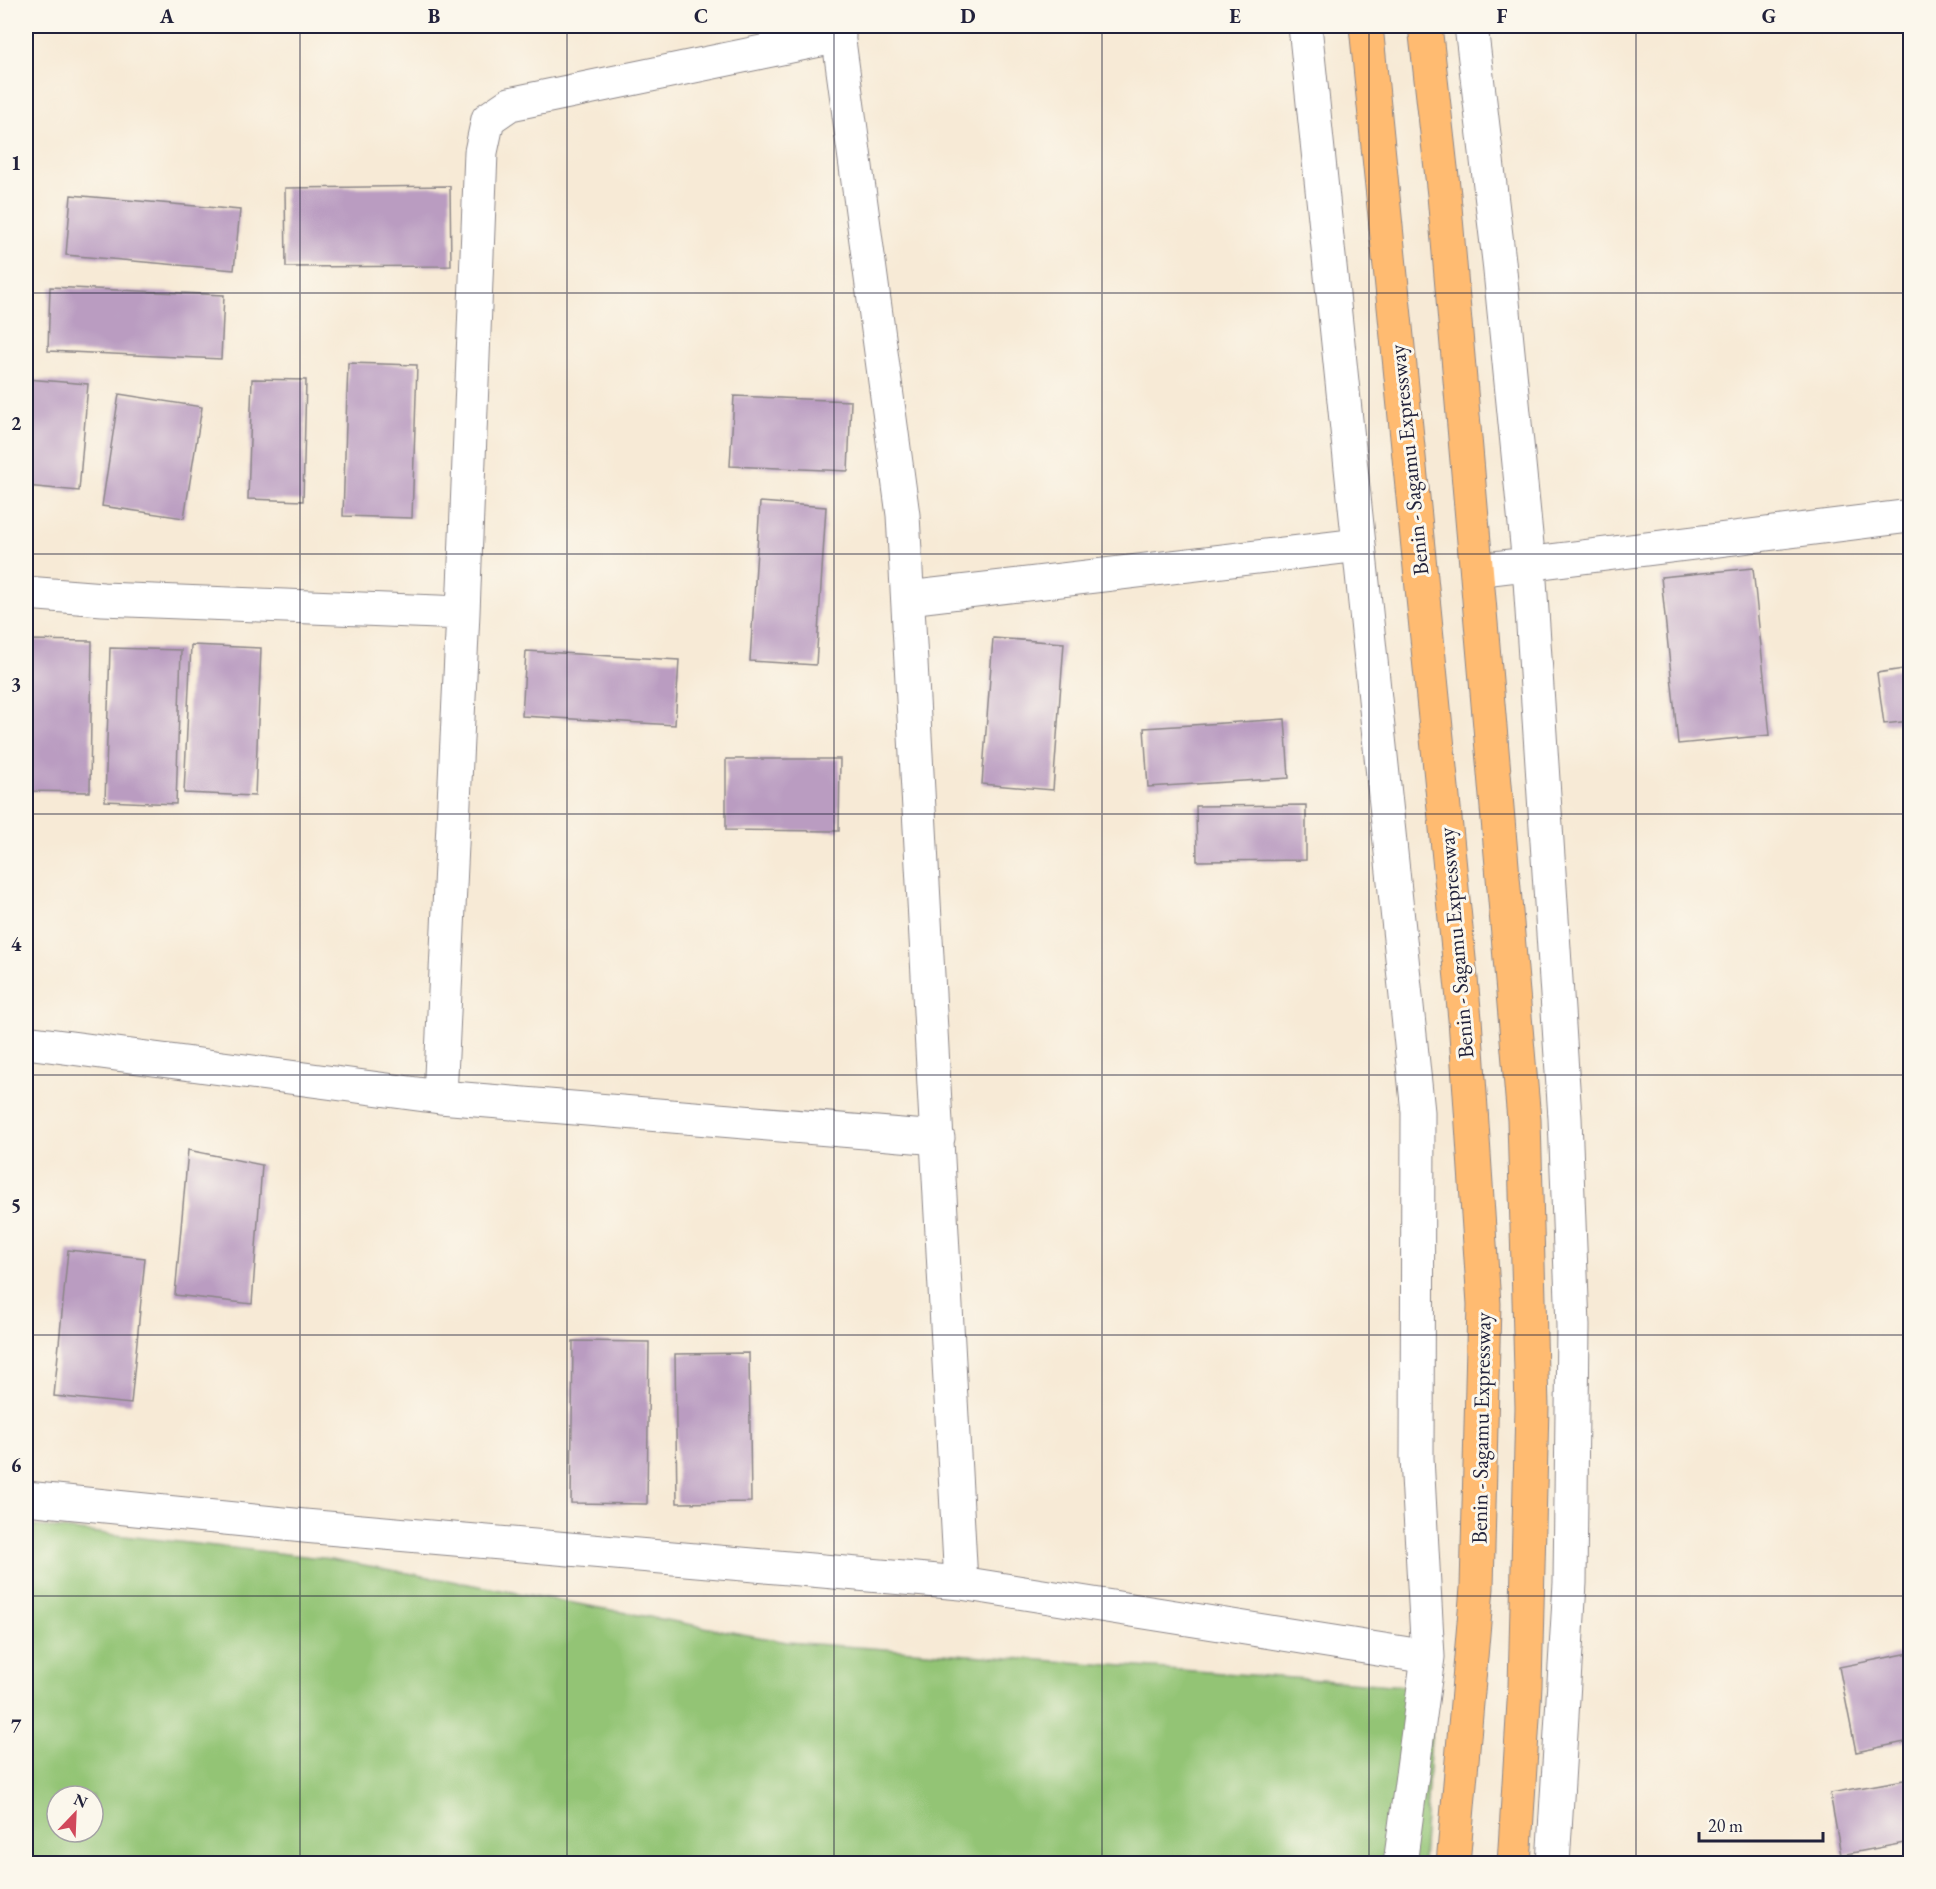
<svg xmlns="http://www.w3.org/2000/svg" width="1936" height="1889" font-family="'EB Garamond',serif">
  <style>
    .green { fill: #93c474; stroke: #5a7358; stroke-width: 1.5; fill-rule: evenodd }
    .building { fill: #ba9cc1 }
    .lines { fill: none; stroke-linecap: round; stroke-linejoin: round }
    .street-casing { stroke: #8c8688; stroke-width: 35 }
    .highway-casing { stroke: #8c8688; stroke-width: 35 }
    .street { stroke: #fff; stroke-width: 33 }
    .highway { stroke: #ffbb71; stroke-width: 33 }
    .grid { fill: none; stroke: #22223b; stroke-width: 1.5; stroke-opacity: 0.55 }
    .labels { text-anchor: middle; dominant-baseline: central; stroke-width: 6; stroke-linejoin: round; paint-order: stroke }
    .street-label { font-size: 22px; fill: #22223b; stroke: #fbf7ec }
    .neatline { fill: none; stroke: #22223b; stroke-width: 2 }
    .grid-label { font-size: 20px; text-anchor: middle; font-weight: bold; fill: #22223b }
  </style>
  <rect width="100%" height="100%" fill="#fbf7ec"/>
  <filter id="ink" filterUnits="userSpaceOnUse"><feTurbulence type="fractalNoise" baseFrequency=".0167" numOctaves="2"/><feDisplacementMap in="SourceGraphic" scale="12" xChannelSelector="R" yChannelSelector="G"/><feConvolveMatrix kernelMatrix="1 2 1 2 8 2 1 2 1" color-interpolation-filters="sRGB"/></filter>
  <filter id="wash" filterUnits="userSpaceOnUse"><feTurbulence type="fractalNoise" baseFrequency=".008" numOctaves="4" result="noise"/><feDisplacementMap in="SourceGraphic" scale="24" xChannelSelector="R" yChannelSelector="G"/><feGaussianBlur stdDeviation="1.35" result="paint"/><feColorMatrix in="noise" values="0 0 0 0 0 0 0 0 0 0 0 0 0 0 0 0 0 1.4 0 .05"/><feComposite in="paint" operator="in"/></filter>
  <g filter="url(#wash)">
    <rect width="100%" height="100%" fill="#f7ead6"/>
    <path class="green" d="M 26,1525 L 331,1559 L 787,1642 L 1434,1688 L 1423,1863 L 26,1864 ZM 57,1796 L 93,1796 L 93,1832 L 57,1832 Z"/>
    <g id="blocks">
      <path class="building" d="M 1089,26 L 1136,26 L 1137,27 L 1089,30 Z
        M 450,186 L 451,266 L 286,267 L 285,188 Z
        M 71,195 L 240,210 L 234,270 L 66,255 Z
        M 50,287 L 224,295 L 221,359 L 48,351 Z
        M 348,363 L 417,365 L 412,518 L 343,516 Z
        M 26,379 L 88,384 L 79,491 L 26,486 Z
        M 252,379 L 306,380 L 303,501 L 248,499 Z
        M 119,394 L 202,407 L 184,518 L 102,506 Z
        M 734,396 L 851,401 L 848,471 L 730,466 Z
        M 760,502 L 826,507 L 816,665 L 750,661 Z
        M 1753,568 L 1770,735 L 1678,744 L 1661,577 Z
        M 993,638 L 1064,643 L 1053,790 L 982,784 Z
        M 26,640 L 92,641 L 90,792 L 26,791 Z
        M 191,645 L 261,648 L 255,796 L 184,793 Z
        M 110,648 L 181,650 L 176,804 L 105,801 Z
        M 526,651 L 679,660 L 675,725 L 522,716 Z
        M 1910,668 L 1910,721 L 1884,724 L 1877,673 Z
        M 1285,719 L 1289,778 L 1148,787 L 1144,728 Z
        M 726,759 L 840,759 L 839,831 L 726,830 Z
        M 1306,805 L 1306,860 L 1197,861 L 1196,806 Z
        M 188,1150 L 262,1165 L 252,1304 L 175,1295 Z
        M 68,1250 L 145,1258 L 131,1404 L 54,1396 Z
        M 573,1341 L 649,1342 L 647,1504 L 571,1503 Z
        M 749,1353 L 751,1502 L 677,1503 L 675,1354 Z
        M 1910,1653 L 1910,1741 L 1856,1752 L 1839,1667 Z
        M 1910,1779 L 1910,1842 L 1841,1855 L 1830,1793 Z"/>
    </g>
  </g>
  <g filter="url(#ink)">
    <use href="#blocks" fill-opacity="0" stroke="#8c8688" stroke-width="1.5"/>
    <g class="lines">
      <defs>
        <path id="street" d="M 837,26 L 903,515 L 961,1583
          M 1305,26 L 1418,1112 L 1417,1458 L 1428,1657 L 1400,1864
          M 1471,26 L 1499,261 L 1529,565 L 1565,1118 L 1573,1326 L 1570,1583 L 1553,1864
          M 1477,570 L 1910,516
          M 26,593 L 103,599 L 463,613
          M 908,598 L 1359,545
          M 26,1042 L 440,1097 L 938,1138
          M 440,1097 L 463,613 L 481,152 L 488,119 L 510,104 L 839,36
          M 26,1498 L 304,1526 L 961,1583 L 1428,1657"/>
        <path id="highway" d="M 1366,26 L 1465,1019 L 1484,1304 L 1477,1588 L 1453,1864
          M 1425,26 L 1444,195 L 1524,1120 L 1532,1407 L 1525,1686 L 1514,1864"/>
      </defs>
      <use href="#street" class="street-casing"/>
      <use href="#highway" class="highway-casing"/>
      <use href="#street" class="street"/>
      <use href="#highway" class="highway"/>
    </g>
  </g>
  <path class="grid" d="M 300,26 L 300,1864M 567,26 L 567,1864M 834,26 L 834,1864M 1102,26 L 1102,1864M 1369,26 L 1369,1864M 1636,26 L 1636,1864M 26,293 L 1910,293M 26,554 L 1910,554M 26,814 L 1910,814M 26,1075 L 1910,1075M 26,1335 L 1910,1335M 26,1596 L 1910,1596"/>
  <g class="labels">
    <g class="street-label">
      <text transform="translate(1409 460) rotate(-96)">Benin - Sagamu Expressway</text>
      <text transform="translate(1456 943) rotate(-95)">Benin - Sagamu Expressway</text>
      <text transform="translate(1481 1428) rotate(-89)">Benin - Sagamu Expressway</text>
    </g>
  </g>
  <rect width="1936" height="1889" fill="none" stroke="#fbf7ec" stroke-width="66"/>
  <g transform="translate(75 1814) rotate(23)"><circle r="28" fill="#fbf7ec" stroke="#a4a2a5" stroke-width="1.5"/>
  <path d="M0-4.5L10 22L0 15L-10 22Z" fill="#d1495b"/>
  <text y="-9" font-size="16" font-weight="bold" text-anchor="middle" fill="#22223b">N</text>
  </g>
  <path d="M1699 1832v9h124v-9" fill="none" stroke="#22223b" stroke-width="3"/>
  <text x="1708" y="1832" font-size="18" fill="#22223b" stroke="#fbf7ec" stroke-width="4.5" paint-order="stroke">20 m</text>
  <rect x="33" y="33" width="1870" height="1823" class="neatline"/>
  <g class="grid-label">
    <text x="167" y="23">A</text>
    <text x="434" y="23">B</text>
    <text x="701" y="23">C</text>
    <text x="968" y="23">D</text>
    <text x="1235" y="23">E</text>
    <text x="1502" y="23">F</text>
    <text x="1769" y="23">G</text>
    <text x="16" y="170">1</text>
    <text x="16" y="430">2</text>
    <text x="16" y="691">3</text>
    <text x="16" y="951">4</text>
    <text x="16" y="1212">5</text>
    <text x="16" y="1472">6</text>
    <text x="16" y="1733">7</text>
  </g>
</svg>
